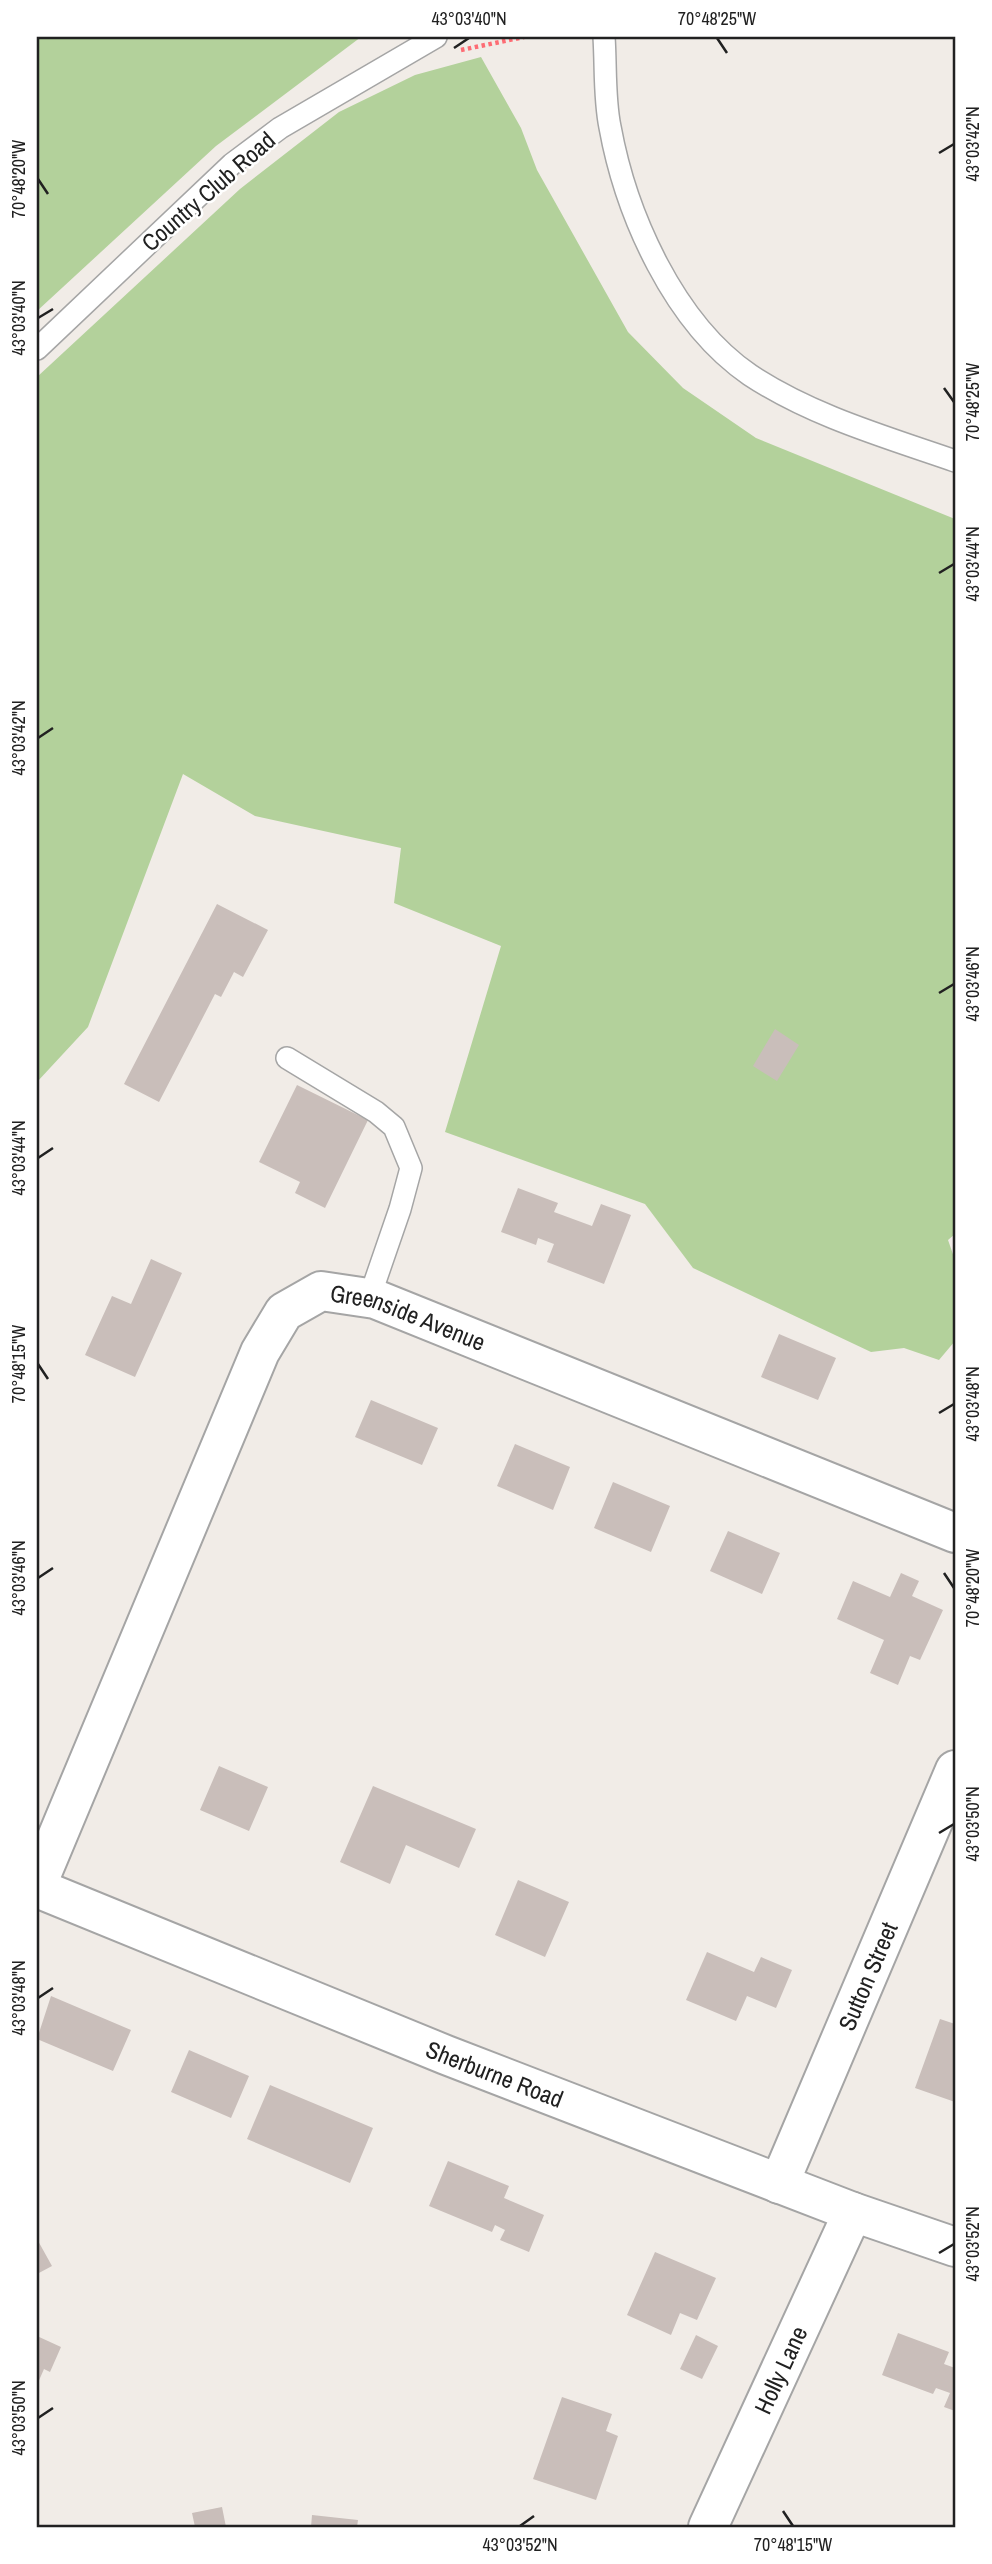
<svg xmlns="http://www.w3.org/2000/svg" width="992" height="2564" font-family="'Archivo Narrow',sans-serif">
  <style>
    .forest { fill: #b3d19b }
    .building { fill: #c9beba }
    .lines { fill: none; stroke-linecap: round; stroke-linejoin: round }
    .service-casing { stroke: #a5a5a5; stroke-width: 24 }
    .minor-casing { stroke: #a5a5a5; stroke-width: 42 }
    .path { stroke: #fd6c74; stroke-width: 4.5; stroke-dasharray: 3.5 3.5; stroke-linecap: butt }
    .service { stroke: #fff; stroke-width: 21 }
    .minor { stroke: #fff; stroke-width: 38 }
    .ticks { fill: none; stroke: #212121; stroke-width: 2.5 }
    .labels { text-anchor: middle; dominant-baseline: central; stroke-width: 5; stroke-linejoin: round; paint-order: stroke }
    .street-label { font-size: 24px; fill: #212121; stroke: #fff }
    .neatline { fill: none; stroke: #212121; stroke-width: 2.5 }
    .ticks-label { font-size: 18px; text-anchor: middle; fill: #212121 }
  </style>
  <rect width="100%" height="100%" fill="#f1ece7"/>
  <path class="forest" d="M 37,37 L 361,37 L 216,146 L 37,311 Z
    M 481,57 L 521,128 L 537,170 L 628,332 L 683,388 L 756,438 L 955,519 L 955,1234 L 948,1240 L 955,1260 L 955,1341 L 939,1360 L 904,1348 L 871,1352 L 693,1268 L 645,1204 L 445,1132 L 501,946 L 394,903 L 401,848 L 255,816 L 183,774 L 88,1027 L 37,1082 L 37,377 L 240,189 L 339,112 L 415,75 Z"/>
  <path class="building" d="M 217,904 L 268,930 L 243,977 L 234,972 L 221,997 L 215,994 L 159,1102 L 124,1084 Z
    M 775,1029 L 799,1045 L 777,1081 L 753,1066 Z
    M 297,1085 L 368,1120 L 325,1208 L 295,1193 L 300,1182 L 259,1162 Z
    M 518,1188 L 558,1203 L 554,1212 L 592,1226 L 601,1204 L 631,1215 L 604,1284 L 547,1262 L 554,1244 L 538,1238 L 536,1245 L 501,1232 Z
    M 151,1259 L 182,1273 L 135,1377 L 85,1355 L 112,1296 L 131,1304 Z
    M 779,1334 L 836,1358 L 818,1400 L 761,1377 Z
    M 371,1400 L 438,1428 L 422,1465 L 355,1437 Z
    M 515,1444 L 570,1467 L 553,1510 L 497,1486 Z
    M 613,1482 L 670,1506 L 651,1552 L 594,1528 Z
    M 728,1531 L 780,1553 L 762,1594 L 710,1571 Z
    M 901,1573 L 919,1581 L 912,1596 L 943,1610 L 920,1660 L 910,1656 L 898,1685 L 870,1673 L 884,1640 L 837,1619 L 853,1581 L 890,1597 Z
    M 219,1766 L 268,1787 L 249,1831 L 200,1810 Z
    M 373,1786 L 476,1829 L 459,1868 L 406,1845 L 390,1884 L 340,1862 Z
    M 518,1880 L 569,1902 L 545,1957 L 495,1935 Z
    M 707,1952 L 754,1972 L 761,1957 L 792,1970 L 776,2008 L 747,1996 L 736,2021 L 686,2000 Z
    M 51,1996 L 131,2030 L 113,2071 L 37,2039 Z
    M 940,2019 L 955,2024 L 955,2102 L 915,2088 Z
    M 189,2050 L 249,2076 L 231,2118 L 171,2092 Z
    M 270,2085 L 373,2128 L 350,2183 L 247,2139 Z
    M 448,2161 L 509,2186 L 504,2198 L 544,2215 L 529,2252 L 500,2240 L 505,2230 L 495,2225 L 492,2232 L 429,2206 Z
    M 37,2239 L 52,2266 L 37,2274 Z
    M 655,2252 L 716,2278 L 697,2320 L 680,2313 L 671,2335 L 627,2315 Z
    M 898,2333 L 949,2352 L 944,2364 L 955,2368 L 955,2411 L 944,2407 L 950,2393 L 936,2388 L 933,2394 L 882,2375 Z
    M 696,2335 L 718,2346 L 702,2379 L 680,2369 Z
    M 37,2336 L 61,2347 L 50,2372 L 44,2369 L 37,2385 Z
    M 562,2397 L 612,2414 L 606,2431 L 618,2436 L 596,2500 L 533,2479 Z
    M 222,2507 L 226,2527 L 195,2527 L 192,2513 Z
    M 312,2515 L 358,2520 L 357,2527 L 311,2527 Z"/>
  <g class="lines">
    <defs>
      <path id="service" d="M 604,37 C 606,66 604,98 610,127 C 626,215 674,323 750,375 C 812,416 886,437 955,461
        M 37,349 L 232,164 L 280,128 L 436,37
        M 287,1058 L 376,1112 L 394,1127 L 411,1168 L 400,1209 L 369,1299"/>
      <g id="minor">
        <path id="s1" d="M 37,1885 L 260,1352 L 284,1312 L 321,1291 L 375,1299 L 955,1533"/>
        <path id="s2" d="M 37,1888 L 446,2055 L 853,2212 L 955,2247"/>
        <path id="s3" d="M 779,2184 L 955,1770"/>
        <path id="s4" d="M 708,2527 L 853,2212"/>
      </g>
    </defs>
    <use href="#service" class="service-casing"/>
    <use href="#minor" class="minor-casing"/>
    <path class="path" d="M 461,50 L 524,37"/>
    <use href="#service" class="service"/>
    <use href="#minor" class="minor"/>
  </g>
  <path class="ticks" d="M 717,38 L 727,53M 454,48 L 469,38M 939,153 L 954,144M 38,179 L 48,194M 38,318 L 53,309M 944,388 L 954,402M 939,573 L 954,564M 38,738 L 53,728M 939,993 L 954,984M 38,1158 L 53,1148M 38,1364 L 48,1379M 939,1413 L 954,1404M 944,1573 L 954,1588M 38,1578 L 53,1568M 939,1833 L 954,1824M 38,1998 L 53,1988M 939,2253 L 954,2244M 38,2418 L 53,2408M 783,2511 L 793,2526M 520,2526 L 534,2516"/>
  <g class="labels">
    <g class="street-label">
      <text transform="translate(208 191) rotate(-41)">Country Club Road</text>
      <text stroke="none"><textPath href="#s1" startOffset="758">Greenside Avenue</textPath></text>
      <text stroke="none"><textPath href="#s3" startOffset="226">Sutton Street</textPath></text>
      <text stroke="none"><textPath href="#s2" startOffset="494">Sherburne Road</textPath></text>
      <text stroke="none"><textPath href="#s4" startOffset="173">Holly Lane</textPath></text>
    </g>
  </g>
  <rect width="992" height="2564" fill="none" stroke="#ffffff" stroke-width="77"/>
  <rect x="38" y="38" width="916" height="2488" class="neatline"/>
  <g class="ticks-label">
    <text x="469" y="25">43°03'40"N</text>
    <text x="717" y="25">70°48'25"W</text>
    <text transform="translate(973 144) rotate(-90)" y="6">43°03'42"N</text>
    <text transform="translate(19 179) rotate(-90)" y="6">70°48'20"W</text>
    <text transform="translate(19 318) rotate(-90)" y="6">43°03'40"N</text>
    <text transform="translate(973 402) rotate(-90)" y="6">70°48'25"W</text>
    <text transform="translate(973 564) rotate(-90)" y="6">43°03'44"N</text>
    <text transform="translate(19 738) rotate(-90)" y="6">43°03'42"N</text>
    <text transform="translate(973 984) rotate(-90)" y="6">43°03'46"N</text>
    <text transform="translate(19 1158) rotate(-90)" y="6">43°03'44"N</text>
    <text transform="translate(19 1364) rotate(-90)" y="6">70°48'15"W</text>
    <text transform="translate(973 1404) rotate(-90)" y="6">43°03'48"N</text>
    <text transform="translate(19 1578) rotate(-90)" y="6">43°03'46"N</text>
    <text transform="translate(973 1588) rotate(-90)" y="6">70°48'20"W</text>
    <text transform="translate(973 1824) rotate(-90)" y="6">43°03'50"N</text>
    <text transform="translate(19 1998) rotate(-90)" y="6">43°03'48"N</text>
    <text transform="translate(973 2244) rotate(-90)" y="6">43°03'52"N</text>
    <text transform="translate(19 2418) rotate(-90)" y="6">43°03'50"N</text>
    <text x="520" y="2551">43°03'52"N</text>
    <text x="793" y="2551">70°48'15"W</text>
  </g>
</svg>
